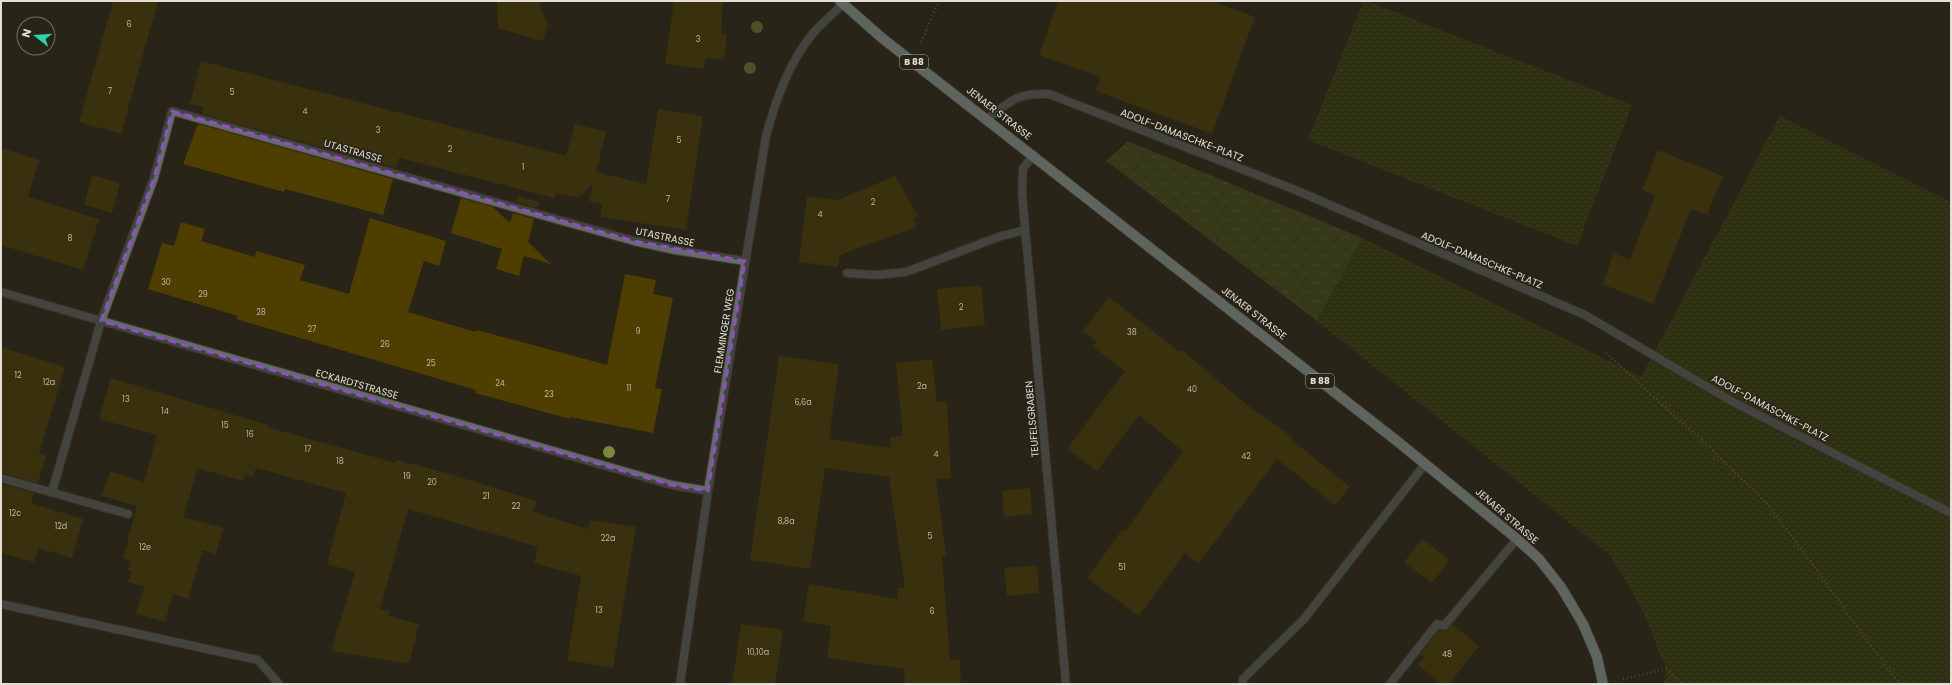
<svg xmlns="http://www.w3.org/2000/svg" width="1952" height="685" font-family="Poppins,sans-serif">
  <style>
    .forest { fill: url(#forest-crowns) }
    .park { fill: url(#park-dots) }
    .building { fill: #4e3e00 }
    .lines { fill: none; stroke-linecap: round; stroke-linejoin: round }
    .service-casing { stroke: #423e32; stroke-width: 10 }
    .minor-casing { stroke: #423e32; stroke-width: 10 }
    .primary-casing { stroke: #423e32; stroke-width: 12 }
    .path { stroke: #736f64; stroke-width: 2.5; stroke-dasharray: 1 3; stroke-linecap: butt }
    .service { stroke: #636b6c; stroke-width: 8 }
    .minor { stroke: #636b6c; stroke-width: 8 }
    .primary { stroke: #a1b2b3; stroke-width: 10 }
    .tree { fill: #79883b }
    .marked { fill: none; stroke: #9050c4; stroke-width: 3; stroke-dasharray: 8 5; stroke-linejoin: round }
    .labels { text-anchor: middle; dominant-baseline: central; stroke-width: 3; stroke-linejoin: round; paint-order: stroke }
    .number-label { font-size: 8px; fill: #bdb7a1 }
    .shield { fill: #282417; stroke: #aaa79d; stroke-width: 1 }
    .shield-label { font-size: 9px; font-weight: bold; fill: #e2dfd7 }
    .street-label { font-size: 10px; fill: #e2dfd7; stroke: #282417 }
  </style>
  <defs>
    <pattern id="forest-crowns" width="20" height="18" patternUnits="userSpaceOnUse"><rect width="20" height="18" fill="#46521e"/><path d="M2 6a3 3 0 1 1 6 0M12 15a3 3 0 1 1 6 0" fill="none" stroke="#606a3e"/></pattern>
    <pattern id="park-dots" width="8" height="8" patternUnits="userSpaceOnUse"><rect width="8" height="8" fill="#37420b"/><path d="M2 2h.1M6 6h.1" fill="none" stroke="#545d2e" stroke-width="1.8" stroke-linecap="round"/></pattern>
  </defs>
  <rect width="100%" height="100%" fill="#282417"/>
  <path class="forest" d="M 1128,141 L 1362,238 L 1317,321 L 1106,161 Z"/>
  <path class="park" d="M 1363,1 L 1367,1 L 1632,105 L 1577,246 L 1308,140 Z
    M 1780,116 L 1951,202 L 1951,684 L 1664,684 L 1666,669 L 1643,611 L 1610,555 L 1317,321 L 1362,238 L 1641,377 Z"/>
  <path class="building" d="M 113,1 L 158,1 L 121,134 L 79,122 Z
    M 497,1 L 538,1 L 548,24 L 543,41 L 498,28 Z
    M 674,1 L 723,1 L 721,34 L 727,34 L 724,60 L 706,58 L 704,69 L 665,64 Z
    M 1058,1 L 1212,1 L 1255,17 L 1212,134 L 1096,91 L 1101,77 L 1039,55 Z
    M 201,61 L 566,156 L 575,124 L 606,132 L 596,172 L 646,184 L 658,109 L 703,116 L 686,230 L 600,217 L 602,204 L 589,201 L 595,175 L 592,185 L 578,198 L 556,193 L 554,198 L 399,158 L 396,168 L 202,114 L 204,107 L 190,104 Z
    M 198,124 L 393,179 L 383,215 L 285,189 L 284,192 L 183,164 Z
    M 1,148 L 39,160 L 28,197 L 99,219 L 83,270 L 1,245 Z
    M 1658,150 L 1723,176 L 1707,215 L 1691,209 L 1653,304 L 1602,284 L 1614,253 L 1630,260 L 1655,195 L 1642,190 Z
    M 92,175 L 120,183 L 112,213 L 84,205 Z
    M 895,176 L 918,216 L 914,219 L 916,227 L 840,255 L 838,267 L 799,262 L 807,196 L 838,200 Z
    M 518,196 L 539,202 L 537,208 L 516,202 Z
    M 461,198 L 493,207 L 510,223 L 513,213 L 534,219 L 528,242 L 551,264 L 524,256 L 519,276 L 496,269 L 502,249 L 451,233 Z
    M 370,218 L 446,241 L 439,266 L 424,261 L 408,312 L 476,332 L 477,330 L 607,365 L 625,274 L 656,280 L 653,294 L 673,298 L 655,388 L 662,389 L 653,433 L 570,417 L 570,419 L 475,393 L 476,390 L 236,319 L 238,316 L 148,289 L 162,243 L 174,246 L 181,222 L 205,229 L 201,241 L 255,257 L 256,251 L 305,265 L 300,280 L 349,294 Z
    M 981,285 L 985,325 L 941,330 L 937,289 Z
    M 1109,297 L 1180,352 L 1182,350 L 1242,401 L 1293,438 L 1292,440 L 1350,487 L 1335,505 L 1277,459 L 1198,564 L 1185,553 L 1139,616 L 1087,578 L 1122,530 L 1125,532 L 1183,451 L 1139,415 L 1097,471 L 1067,449 L 1125,371 L 1093,347 L 1097,342 L 1083,331 Z
    M 1,347 L 65,367 L 39,454 L 46,456 L 38,483 L 1,473 Z
    M 779,356 L 839,364 L 829,439 L 891,448 L 890,437 L 903,436 L 896,363 L 932,359 L 937,402 L 947,401 L 951,478 L 936,479 L 946,557 L 942,557 L 950,660 L 960,659 L 961,684 L 905,684 L 904,669 L 827,658 L 831,626 L 803,621 L 809,584 L 898,599 L 897,588 L 905,587 L 889,477 L 825,468 L 810,569 L 750,560 Z
    M 111,378 L 268,425 L 267,427 L 396,463 L 397,460 L 450,474 L 536,501 L 533,512 L 588,529 L 590,520 L 636,527 L 613,668 L 567,660 L 581,576 L 534,563 L 538,547 L 408,509 L 380,609 L 390,611 L 389,616 L 419,624 L 409,664 L 331,651 L 355,572 L 327,564 L 346,493 L 256,468 L 253,477 L 246,474 L 243,481 L 197,468 L 184,517 L 223,528 L 216,554 L 203,550 L 188,599 L 173,594 L 165,622 L 136,613 L 144,587 L 128,582 L 132,571 L 128,570 L 131,561 L 123,558 L 137,506 L 102,496 L 110,471 L 144,482 L 157,435 L 99,419 Z
    M 1,484 L 34,493 L 31,503 L 83,519 L 72,558 L 38,548 L 34,562 L 1,553 Z
    M 1030,488 L 1032,514 L 1004,517 L 1002,491 Z
    M 1422,539 L 1450,560 L 1432,583 L 1404,562 Z
    M 1037,565 L 1039,593 L 1007,596 L 1004,568 Z
    M 741,624 L 783,630 L 775,684 L 732,684 Z
    M 1452,624 L 1479,646 L 1449,684 L 1441,684 L 1418,665 L 1424,657 L 1420,654 L 1439,630 L 1446,631 Z"/>
  <g class="lines">
    <defs>
      <path id="service" d="M 847,273 L 875,275 L 906,272 L 1001,236 L 1025,230
        M 1,478 L 128,514
        M 52,492 L 101,321
        M 1,604 L 258,660 L 279,684
        M 1242,684 L 1243,679 L 1304,619 L 1425,464
        M 1390,684 L 1437,624 L 1444,626 L 1517,539"/>
      <path id="minor" d="M 987,119 C 1012,100 1016,93 1049,94 L 1293,189 L 1585,315 L 1733,402 L 1951,513
        M 1034,155 L 1023,168 L 1022,193 L 1066,684
        M 1,292 L 672,485 L 708,491
        M 101,321 L 154,178 L 172,111 L 634,241 L 675,250 L 745,261
        M 680,684 L 708,491 L 766,136 C 776,99 789,62 814,32 C 823,22 834,13 843,4"/>
      <path id="primary" d="M 840,1 L 882,38 L 1397,441 L 1517,539 L 1539,559 L 1561,587 L 1583,624 L 1597,657 L 1603,684"/>
    </defs>
    <use href="#service" class="service-casing"/>
    <use href="#minor" class="minor-casing"/>
    <use href="#primary" class="primary-casing"/>
    <path class="path" d="M 921,42 L 939,1
      M 1606,353 L 1711,449 L 1768,505 L 1805,554 L 1887,668 L 1901,684
      M 1623,679 L 1666,669 L 1682,684"/>
    <use href="#service" class="service"/>
    <use href="#minor" class="minor"/>
    <use href="#primary" class="primary"/>
  </g>
  <g class="tree">
    <circle cx="757" cy="27" r="6"/>
    <circle cx="750" cy="68" r="6"/>
    <circle cx="609" cy="452" r="6"/>
  </g>
  <path d="M0 0H1952V685H0ZM 172,111 L 634,241 L 745,261 L 708,491 L 672,485 L 101,321 L 154,178 Z" fill="#282417" fill-opacity=".55" fill-rule="evenodd"/>
  <path class="marked" d="M 172,111 L 634,241 L 745,261 L 708,491 L 672,485 L 101,321 L 154,178 Z"/>
  <g class="labels">
    <g class="number-label">
      <text x="129" y="24">6</text>
      <text x="698" y="39">3</text>
      <text x="110" y="91">7</text>
      <text x="232" y="92">5</text>
      <text x="305" y="111">4</text>
      <text x="378" y="130">3</text>
      <text x="679" y="140">5</text>
      <text x="450" y="149">2</text>
      <text x="523" y="167">1</text>
      <text x="668" y="199">7</text>
      <text x="873" y="202">2</text>
      <text x="820" y="214">4</text>
      <text x="70" y="238">8</text>
      <text x="166" y="282">30</text>
      <text x="203" y="294">29</text>
      <text x="961" y="307">2</text>
      <text x="261" y="312">28</text>
      <text x="312" y="329">27</text>
      <text x="638" y="331">9</text>
      <text x="1132" y="332">38</text>
      <text x="385" y="344">26</text>
      <text x="431" y="363">25</text>
      <text x="18" y="375">12</text>
      <text x="49" y="382">12a</text>
      <text x="500" y="383">24</text>
      <text x="922" y="386">2a</text>
      <text x="629" y="388">11</text>
      <text x="1192" y="389">40</text>
      <text x="549" y="394">23</text>
      <text x="126" y="399">13</text>
      <text x="803" y="402">6,6a</text>
      <text x="165" y="411">14</text>
      <text x="225" y="425">15</text>
      <text x="250" y="434">16</text>
      <text x="308" y="449">17</text>
      <text x="936" y="454">4</text>
      <text x="1246" y="456">42</text>
      <text x="340" y="461">18</text>
      <text x="407" y="476">19</text>
      <text x="432" y="482">20</text>
      <text x="486" y="496">21</text>
      <text x="516" y="506">22</text>
      <text x="15" y="513">12c</text>
      <text x="786" y="521">8,8a</text>
      <text x="61" y="526">12d</text>
      <text x="930" y="536">5</text>
      <text x="608" y="538">22a</text>
      <text x="145" y="547">12e</text>
      <text x="1122" y="567">51</text>
      <text x="599" y="610">13</text>
      <text x="932" y="611">6</text>
      <text x="758" y="652">10,10a</text>
      <text x="1447" y="654">48</text>
    </g>
    <g class="shield">
      <rect x="900" y="55" width="28" height="14" rx="3"/>
      <rect x="1306" y="374" width="28" height="14" rx="3"/>
    </g>
    <g class="shield-label">
      <text x="914" y="62">B 88</text>
      <text x="1320" y="381">B 88</text>
    </g>
    <g class="street-label">
      <text transform="translate(999 113) rotate(38)">JENAER STRASSE</text>
      <text transform="translate(1182 135) rotate(21)">ADOLF-DAMASCHKE-PLATZ</text>
      <text transform="translate(353 151) rotate(16)">UTASTRASSE</text>
      <text transform="translate(665 237) rotate(12)">UTASTRASSE</text>
      <text transform="translate(1482 260) rotate(23)">ADOLF-DAMASCHKE-PLATZ</text>
      <text transform="translate(1254 313) rotate(38)">JENAER STRASSE</text>
      <text transform="translate(724 331) rotate(-81)">FLEMMINGER WEG</text>
      <text transform="translate(357 384) rotate(16)">ECKARDTSTRASSE</text>
      <text transform="translate(1770 408) rotate(28)">ADOLF-DAMASCHKE-PLATZ</text>
      <text transform="translate(1032 419) rotate(-95)">TEUFELSGRABEN</text>
      <text transform="translate(1507 516) rotate(41)">JENAER STRASSE</text>
    </g>
  </g>
  <rect width="1952" height="685" fill="none" stroke="#e2dfd7" stroke-width="4"/>
  <g transform="translate(36 36) rotate(287)"><circle r="19" fill="#282417" stroke="#726f64"/>
  <path d="M0-3L7 15L0 10L-7 15Z" fill="#2ed4ab"/>
  <text y="-6" font-size="11" font-weight="bold" text-anchor="middle" fill="#e2dfd7">N</text>
  </g>
</svg>
